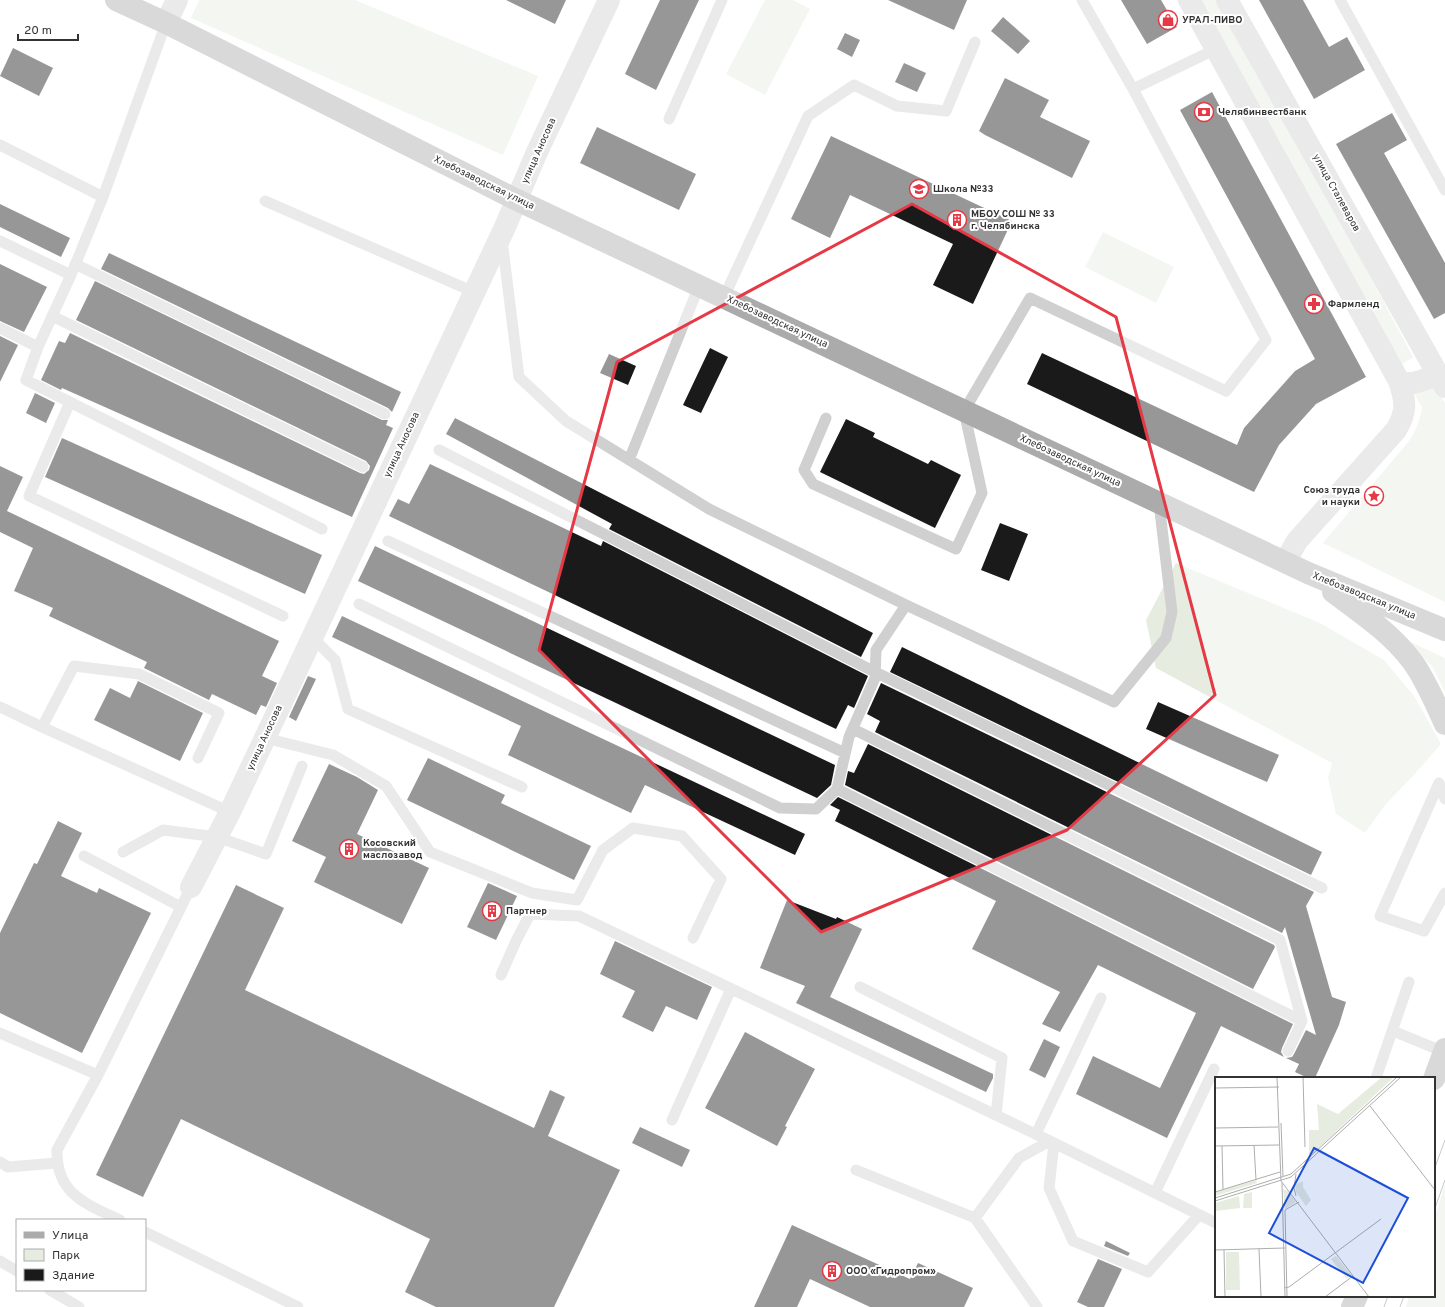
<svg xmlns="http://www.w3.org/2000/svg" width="1445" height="1307" font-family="Overpass,sans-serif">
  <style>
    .green { fill: #e6ecdf }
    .building { fill: #1a1a1a }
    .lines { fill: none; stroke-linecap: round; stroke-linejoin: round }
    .service { stroke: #d0d0d0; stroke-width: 11 }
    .minor { stroke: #d0d0d0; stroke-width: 22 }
    .tertiary { stroke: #d0d0d0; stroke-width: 22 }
    .primary { stroke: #ababab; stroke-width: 22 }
    .tram { stroke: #888; stroke-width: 1 }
    .marked { fill: none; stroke: #e63946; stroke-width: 3; stroke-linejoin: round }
    .labels { text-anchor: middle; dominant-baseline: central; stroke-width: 4; stroke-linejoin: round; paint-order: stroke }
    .poi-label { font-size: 10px; font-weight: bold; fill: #333; stroke: #fff; text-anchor: start }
    .street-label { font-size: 10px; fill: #333; stroke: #fff }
    .inset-road { fill: none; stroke: #adadad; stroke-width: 1 }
    .view { fill: #1d4ed8; fill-opacity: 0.15; stroke: #1d4ed8; stroke-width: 2 }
    .inset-edge { fill: none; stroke: #333; stroke-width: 2 }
  </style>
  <rect width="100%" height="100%" fill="#fff"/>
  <path class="green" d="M 199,0 L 355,0 L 538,76 L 503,155 L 191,18 Z
    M 765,0 L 793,0 L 810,9 L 765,95 L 726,74 Z
    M 1196,0 L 1222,0 L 1413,357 L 1402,364 Z
    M 1103,232 L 1174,267 L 1156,303 L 1085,267 Z
    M 1434,383 L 1445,403 L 1445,602 L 1323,543 L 1409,441 C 1416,430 1420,420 1422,408 L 1413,391 Z
    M 1176,563 L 1320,623 L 1384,660 L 1414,696 L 1441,744 L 1413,776 L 1386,804 L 1365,833 L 1336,814 L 1328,778 L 1332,763 L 1156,668 L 1146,620 Z
    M 1402,638 L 1445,658 L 1445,692 L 1432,666 Z
    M 1445,1184 L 1445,1307 L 1406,1307 L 1409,1296 L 1434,1296 L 1434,1219 Z"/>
  <path class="building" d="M 506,0 L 566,0 L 555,24 Z
    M 660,0 L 699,0 L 656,90 L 625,74 Z
    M 888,0 L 967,0 L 954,30 Z
    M 1121,0 L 1161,0 L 1177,27 L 1147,44 Z
    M 1259,0 L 1303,0 L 1329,47 L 1347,37 L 1365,70 L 1314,99 Z
    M 1003,17 L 1030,41 L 1018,54 L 991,31 Z
    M 845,33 L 860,40 L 852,57 L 837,49 Z
    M 13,48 L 53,68 L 39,96 L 0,76 Z
    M 904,63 L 926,73 L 917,92 L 895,82 Z
    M 1005,78 L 1049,100 L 1040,117 L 1090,141 L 1072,178 L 985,135 L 979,131 Z
    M 1212,92 L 1366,377 L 1316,404 L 1279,445 L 1254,492 L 1027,384 L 1042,353 L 1237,445 L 1244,428 L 1295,371 L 1315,359 L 1180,110 Z
    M 1392,113 L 1407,140 L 1384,153 L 1445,263 L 1445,313 L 1434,319 L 1336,144 Z
    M 597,127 L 696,174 L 679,210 L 580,163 Z
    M 831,136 L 1012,221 L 973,304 L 933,285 L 953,244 L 850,195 L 830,238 L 791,219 Z
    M 0,204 L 70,238 L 61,257 L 0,227 Z
    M 109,253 L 401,392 L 392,412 L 388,408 L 101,269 Z
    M 0,264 L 47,287 L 24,332 L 0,321 Z
    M 95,281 L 382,420 L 388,420 L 386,425 L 393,428 L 352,517 L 62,388 L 61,390 L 41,380 L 59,341 L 65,343 L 70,333 L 360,473 L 364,474 L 369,470 L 370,466 L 366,461 L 76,320 Z
    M 0,336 L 18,345 L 0,382 Z
    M 710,348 L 728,357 L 701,413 L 683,405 Z
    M 609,354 L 636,366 L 628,385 L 600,373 Z
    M 35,393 L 55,403 L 46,423 L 26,413 Z
    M 455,418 L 873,633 L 861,657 L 609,529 L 612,524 L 446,434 Z
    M 846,419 L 875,433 L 873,437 L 928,464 L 931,460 L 961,475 L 935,528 L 820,472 Z
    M 62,438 L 322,555 L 305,594 L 45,477 Z
    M 430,464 L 601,546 L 603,541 L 868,676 L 854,708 L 848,705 L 836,729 L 389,516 L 398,499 L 409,504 Z
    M 0,466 L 23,477 L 7,511 L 279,641 L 262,676 L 277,683 L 266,707 L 261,705 L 256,715 L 212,694 L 209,700 L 144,668 L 147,662 L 49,616 L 53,608 L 14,591 L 33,548 L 0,532 Z
    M 1000,523 L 1028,534 L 1009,581 L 981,570 Z
    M 375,546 L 835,765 L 831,785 L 817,798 L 358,581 Z
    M 342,616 L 805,834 L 795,855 L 645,785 L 631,813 L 508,755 L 521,726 L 332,637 Z
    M 902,647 L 1322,852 L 1311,875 L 890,672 Z
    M 308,676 L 316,679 L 296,721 L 289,717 Z
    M 138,681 L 203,713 L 180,761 L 94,720 L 110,688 L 130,698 Z
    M 881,683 L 1314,892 L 1306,906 L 1332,997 L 1346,1002 L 1339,1025 L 1315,1078 L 1308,1078 L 1295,1072 L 1299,1064 L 1286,1058 L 1292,1057 L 1294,1054 L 1306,1030 L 1316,1035 L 1285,927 L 1282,933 L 875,732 L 880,721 L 867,714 Z
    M 1158,702 L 1279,755 L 1267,782 L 1146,729 Z
    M 868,744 L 1274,945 L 1275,947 L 1253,989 L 845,785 L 848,771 L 854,773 Z
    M 428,758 L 505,795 L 501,803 L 591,846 L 574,880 L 407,800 Z
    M 329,764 L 357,777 L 378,790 L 357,834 L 429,868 L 402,924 L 314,882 L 326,857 L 292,841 Z
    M 838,797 L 1293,1024 L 1282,1048 L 1281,1052 L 1284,1057 L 1221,1026 L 1167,1138 L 1076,1094 L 1093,1056 L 1160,1088 L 1196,1013 L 1098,965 L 1060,1032 L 1042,1024 L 1060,992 L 972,949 L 996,901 L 835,821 L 840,810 L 830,805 Z
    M 58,821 L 82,833 L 61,876 L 97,893 L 99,888 L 151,913 L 82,1053 L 0,1013 L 0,933 L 34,863 L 37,864 Z
    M 488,883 L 517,896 L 496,940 L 467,927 Z
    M 236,885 L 284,908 L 245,990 L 534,1128 L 550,1090 L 565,1097 L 548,1136 L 620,1170 L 554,1307 L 436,1307 L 405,1292 L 430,1239 L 181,1119 L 143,1197 L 96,1175 Z
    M 787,900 L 836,919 L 837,917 L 862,929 L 830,997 L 993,1074 L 993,1078 L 986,1092 L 796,1003 L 805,986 L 760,968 Z
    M 615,941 L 712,987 L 697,1020 L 666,1006 L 653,1032 L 622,1017 L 635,991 L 600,974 Z
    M 745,1032 L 815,1069 L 785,1126 L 787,1127 L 777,1146 L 705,1108 Z
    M 1044,1039 L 1060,1047 L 1045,1078 L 1029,1070 Z
    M 640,1127 L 690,1150 L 682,1167 L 632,1143 Z
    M 792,1225 L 910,1279 L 918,1263 L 973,1288 L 964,1307 L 870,1307 L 810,1279 L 797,1307 L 754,1307 Z
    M 1106,1241 L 1130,1253 L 1128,1256 L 1104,1246 Z
    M 1098,1259 L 1122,1269 L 1104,1307 L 1088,1307 L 1077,1302 Z"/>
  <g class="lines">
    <path class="service" d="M 1340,0 L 1445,190
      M 166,23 L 103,197 L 71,275 L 38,347 L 26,380 L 322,529
      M 1133,89 L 1216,49
      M 669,119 L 722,0
      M 0,145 L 103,197
      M 265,201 L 474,292
      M 502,240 L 519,377 L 566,421 L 709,509 L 906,605
      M 0,241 L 71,275
      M 75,264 L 385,414
      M 724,297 L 808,116 L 854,85 L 897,106 L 946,111 L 975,42
      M 52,316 L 363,467
      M 0,328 L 38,347
      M 70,402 L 29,496 L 283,616
      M 826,418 L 804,470 L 813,484 L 956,549 L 982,493 L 964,411 L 1030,298 L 1226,391 L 1266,340 L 1133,89 L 1082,0
      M 439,450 L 875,672 L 1322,888
      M 629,460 L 699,286
      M 388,541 L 845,753
      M 359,604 L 780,808 L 816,809 L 837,789 L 849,737 L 875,678 L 876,650 L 906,605 L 1114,702 L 1166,638 L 1172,612 L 1159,503
      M 312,637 L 335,660 L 348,709 L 522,787
      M 0,707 L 42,727
      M 853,729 L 1280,940 L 1302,1021 L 1288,1051
      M 265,738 L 333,755 L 386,786 L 430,852 L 532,893 L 577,900 L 603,850 L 633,828 L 682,836 L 721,879 L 693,938
      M 198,758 L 219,713 L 139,674 L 74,666 L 42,727 L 230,812
      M 837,789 L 1302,1021
      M 1445,799 L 1439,783 L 1380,916 L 1424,931 L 1445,893
      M 123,852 L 163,830 L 217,837 L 266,854 L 302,766
      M 84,856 L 181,907
      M 501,975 L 516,941 L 530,914 L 579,916 L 1050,1141 L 1216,1223
      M 860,987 L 1002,1058 L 996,1115
      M 1393,1031 L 1444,1052
      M 0,1033 L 98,1075
      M 1376,1078 L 1409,982
      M 672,1120 L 731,989
      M 1036,1134 L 1101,998
      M 1054,1143 L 1049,1188 L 1073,1241 L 1148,1272 L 1199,1215
      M 0,1162 L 8,1167 L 57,1163
      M 856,1170 L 975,1218 L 1019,1158 L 1050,1141
      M 1155,1193 L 1214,1069
      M 975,1218 L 1037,1307
      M 120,1220 C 86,1204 56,1194 57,1150 L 98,1075 L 191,887
      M 145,1232 L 298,1307
      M 0,1261 L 17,1271
      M 50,1290 L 79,1307"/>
    <path class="minor" d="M 166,23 L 177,0
      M 191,887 L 230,812 L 265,738 L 505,227 L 537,152 L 609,0"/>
    <path class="tertiary" d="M 1189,0 L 1399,381 C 1406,401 1407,412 1396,430 L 1297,541 L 1285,562
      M 1227,0 L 1445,387
      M 1399,381 C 1412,387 1426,379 1438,374"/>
    <path class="primary" d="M 116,0 L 166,23 L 517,200 L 1308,573 L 1445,630
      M 1333,592 C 1361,613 1391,633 1412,661 C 1426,680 1435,703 1445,724
      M 1434,1079 L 1445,1049
      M 1352,1307 L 1357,1296"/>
    <path class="tram" d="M 1434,1170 L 1445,1140
      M 1434,1211 L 1445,1180
      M 1384,1307 L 1388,1296
      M 1400,1307 L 1404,1296"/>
  </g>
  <path d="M0 0H1445V1307H0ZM 912,204 L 1116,317 L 1215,695 L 1067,830 L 821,932 L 539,650 L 617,362 Z" fill="#fff" fill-opacity=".55" fill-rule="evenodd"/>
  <path class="marked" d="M 912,204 L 1116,317 L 1215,695 L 1067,830 L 821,932 L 539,650 L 617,362 Z"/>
  <defs>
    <symbol id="shop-ring" viewBox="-11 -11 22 22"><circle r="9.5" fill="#fff" stroke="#e63946" stroke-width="1.5"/><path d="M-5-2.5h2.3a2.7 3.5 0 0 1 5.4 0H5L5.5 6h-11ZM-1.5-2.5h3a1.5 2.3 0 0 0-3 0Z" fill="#e63946"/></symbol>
    <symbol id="bank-ring" viewBox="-11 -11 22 22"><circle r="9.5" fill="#fff" stroke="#e63946" stroke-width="1.5"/><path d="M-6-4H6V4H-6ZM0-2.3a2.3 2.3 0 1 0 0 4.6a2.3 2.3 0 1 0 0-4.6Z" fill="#e63946"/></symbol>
    <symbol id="school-ring" viewBox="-11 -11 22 22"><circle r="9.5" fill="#fff" stroke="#e63946" stroke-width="1.5"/><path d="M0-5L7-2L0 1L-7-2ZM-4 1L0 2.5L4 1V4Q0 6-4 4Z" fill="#e63946"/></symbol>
    <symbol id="building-ring" viewBox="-11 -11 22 22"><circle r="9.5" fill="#fff" stroke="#e63946" stroke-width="1.5"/><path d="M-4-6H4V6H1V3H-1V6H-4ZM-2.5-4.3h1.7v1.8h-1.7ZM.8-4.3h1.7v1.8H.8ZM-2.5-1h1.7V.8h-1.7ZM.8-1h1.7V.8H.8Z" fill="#e63946"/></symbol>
    <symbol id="pharmacy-ring" viewBox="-11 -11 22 22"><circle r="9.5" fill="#fff" stroke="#e63946" stroke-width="1.5"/><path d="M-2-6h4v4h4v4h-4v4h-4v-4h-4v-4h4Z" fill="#e63946"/></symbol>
    <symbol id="sight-ring" viewBox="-11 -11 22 22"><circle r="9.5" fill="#fff" stroke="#e63946" stroke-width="1.5"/><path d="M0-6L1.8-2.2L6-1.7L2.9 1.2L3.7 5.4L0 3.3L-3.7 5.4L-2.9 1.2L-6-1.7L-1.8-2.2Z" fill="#e63946"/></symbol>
  </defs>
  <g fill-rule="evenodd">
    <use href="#shop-ring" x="1157" y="9" width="22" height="22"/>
    <use href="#bank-ring" x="1193" y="101" width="22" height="22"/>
    <use href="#school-ring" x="908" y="178" width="22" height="22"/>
    <use href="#building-ring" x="946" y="209" width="22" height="22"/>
    <use href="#pharmacy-ring" x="1303" y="293" width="22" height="22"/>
    <use href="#sight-ring" x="1363" y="485" width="22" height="22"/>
    <use href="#building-ring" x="338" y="838" width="22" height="22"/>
    <use href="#building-ring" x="481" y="900" width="22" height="22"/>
    <use href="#building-ring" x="821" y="1260" width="22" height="22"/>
  </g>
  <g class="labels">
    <g class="poi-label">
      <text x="1182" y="20">УРАЛ-ПИВО</text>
      <text x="1218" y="112">Челябинвестбанк</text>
      <text x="933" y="189">Школа №33</text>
      <text x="971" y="214">МБОУ СОШ № 33<tspan x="971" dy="12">г. Челябинска</tspan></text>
      <text x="1328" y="304">Фармленд</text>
      <text x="1360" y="490" text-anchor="end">Союз труда<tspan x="1360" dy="12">и науки</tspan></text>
      <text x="363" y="843">Косовский<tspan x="363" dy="12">маслозавод</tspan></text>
      <text x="506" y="911">Партнер</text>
      <text x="846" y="1271">ООО «Гидропром»</text>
    </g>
    <g class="street-label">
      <text transform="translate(539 151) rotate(-66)">улица Аносова</text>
      <text transform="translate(484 183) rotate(26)">Хлебозаводская улица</text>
      <text transform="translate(1336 193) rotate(61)">улица Сталеваров</text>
      <text transform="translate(777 322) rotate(25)">Хлебозаводская улица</text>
      <text transform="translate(402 445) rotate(-65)">улица Аносова</text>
      <text transform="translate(1070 461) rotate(25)">Хлебозаводская улица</text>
      <text transform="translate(1364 596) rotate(22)">Хлебозаводская улица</text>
      <text transform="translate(265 738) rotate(-65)">улица Аносова</text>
    </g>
  </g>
  <g transform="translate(1215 1077)">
    <rect width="220" height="220" fill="#fff"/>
    <path d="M 167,0 L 179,0 L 94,80 L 94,53 L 104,53 L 102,27 L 123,37 ZM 41,103 L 42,106 L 0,119 L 0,115 ZM 88,104 L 88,110 L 96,123 L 91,129 L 81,115 L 80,108 ZM 68,112 L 73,114 L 81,125 L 70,132 ZM 37,115 L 37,131 L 28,131 L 29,117 ZM 24,119 L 25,131 L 0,134 L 0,126 ZM 11,175 L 24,175 L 25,213 L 11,213 ZM 121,179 L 136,198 L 132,202 L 116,182 Z" fill="#e6ecdf"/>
    <path class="inset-road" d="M 62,0 L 66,104 L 154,220M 88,0 L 90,70M 0,11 L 64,10M 155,29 L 220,113M 66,46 L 68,99M 0,51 L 63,50M 39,68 L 41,103M 0,69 L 64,68M 7,69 L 8,112M 67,106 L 70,220M 0,115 L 65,95M 81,119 L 79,111 L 81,97M 0,121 L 76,97 L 182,0M 0,124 L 76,100 L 186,0M 70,133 L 72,220M 70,133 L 84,125M 44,172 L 46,220M 0,173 L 70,171M 9,173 L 10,220M 69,211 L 74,210 L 166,142M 110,220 L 138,199"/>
    <path class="view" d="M 99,71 L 193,121 L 148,206 L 54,156 Z"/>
    <rect width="220" height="220" class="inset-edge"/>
  </g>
  <rect x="16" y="1219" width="130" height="72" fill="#ffffff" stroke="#adadad"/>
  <rect x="24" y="1232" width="20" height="6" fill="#ababab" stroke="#adadad"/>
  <text x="52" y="1239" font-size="12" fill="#333333">Улица</text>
  <rect x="24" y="1249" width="20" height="12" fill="#e6ecdf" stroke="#adadad"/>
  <text x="52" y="1259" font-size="12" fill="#333333">Парк</text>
  <rect x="24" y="1269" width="20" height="12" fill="#1a1a1a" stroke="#adadad"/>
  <text x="52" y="1279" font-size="12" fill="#333333">Здание</text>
  <path d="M18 34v6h60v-6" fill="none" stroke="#333333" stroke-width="2"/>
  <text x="24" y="34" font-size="12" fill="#333333" stroke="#ffffff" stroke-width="3" paint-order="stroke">20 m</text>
</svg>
